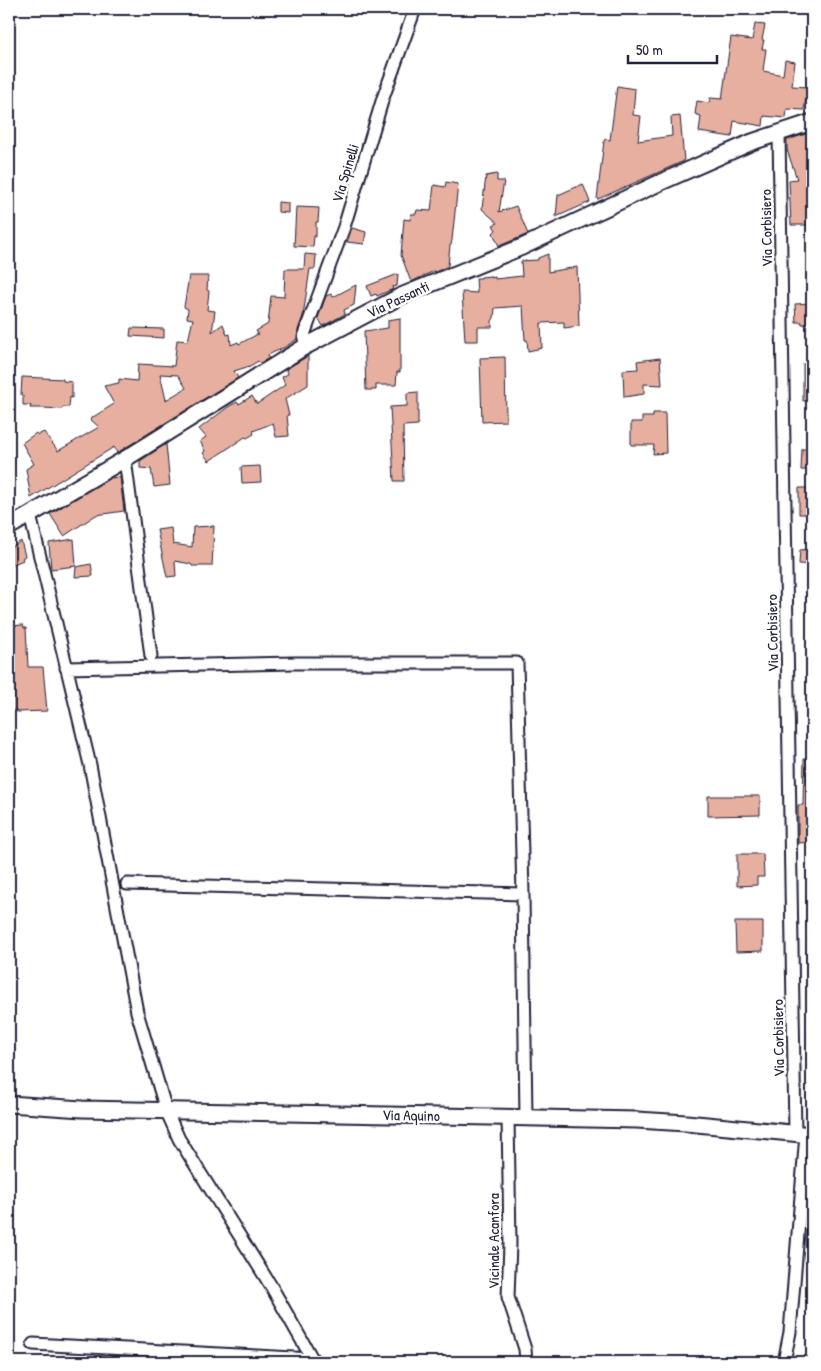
<svg xmlns="http://www.w3.org/2000/svg" width="821" height="1371" font-family="'Patrick Hand',sans-serif">
  <style>
    .building { fill: #e7af9f; stroke: #22223b; fill-rule: evenodd }
    .lines { fill: none; stroke-linecap: round; stroke-linejoin: round }
    .minor-casing { stroke: #22223b; stroke-width: 15 }
    .tertiary-casing { stroke: #22223b; stroke-width: 19 }
    .minor { stroke: #fff; stroke-width: 11 }
    .tertiary { stroke: #fff; stroke-width: 15 }
    .labels { text-anchor: middle; dominant-baseline: central; stroke-width: 5; stroke-linejoin: round; paint-order: stroke }
    .street-label { font-size: 15px; fill: #22223b; stroke: #fff }
  </style>
  <rect width="100%" height="100%" fill="#fff"/>
  <filter id="ink" filterUnits="userSpaceOnUse"><feTurbulence type="fractalNoise" baseFrequency=".02" numOctaves="2"/><feDisplacementMap in="SourceGraphic" scale="10" xChannelSelector="R" yChannelSelector="G"/><feConvolveMatrix kernelMatrix="1 2 1 2 8 2 1 2 1" color-interpolation-filters="sRGB"/></filter>
  <g filter="url(#ink)">
    <path class="building" d="M 755,24 L 765,25 L 762,40 L 764,40 L 762,49 L 766,49 L 763,71 L 783,75 L 785,60 L 795,62 L 792,86 L 808,87 L 804,110 L 787,109 L 786,118 L 764,116 L 763,126 L 734,121 L 732,137 L 699,132 L 701,116 L 695,114 L 697,101 L 709,103 L 710,98 L 722,99 L 731,37 L 752,40 Z
      M 617,86 L 635,89 L 633,115 L 641,116 L 638,141 L 672,136 L 671,117 L 680,116 L 684,161 L 598,199 L 597,199 L 604,141 L 605,139 L 610,140 Z
      M 812,132 L 812,225 L 791,225 L 789,180 L 797,179 L 787,150 L 787,140 Z
      M 497,174 L 497,181 L 504,181 L 499,212 L 516,206 L 528,234 L 499,246 L 493,233 L 496,230 L 493,225 L 498,223 L 482,209 L 486,176 Z
      M 446,182 L 458,184 L 452,240 L 451,245 L 450,245 L 448,266 L 435,272 L 434,271 L 411,282 L 401,255 L 404,219 L 410,220 L 411,214 L 416,214 L 417,210 L 431,211 L 434,185 L 445,187 Z
      M 583,184 L 590,202 L 556,217 L 558,195 Z
      M 278,202 L 288,203 L 288,213 L 278,212 Z
      M 296,207 L 319,208 L 318,222 L 316,222 L 316,236 L 314,236 L 313,247 L 294,246 Z
      M 352,228 L 366,232 L 364,244 L 347,242 Z
      M 305,254 L 316,255 L 315,269 L 310,269 L 303,316 L 298,330 L 297,339 L 285,347 L 268,355 L 269,358 L 260,363 L 258,361 L 250,366 L 234,371 L 238,378 L 120,451 L 117,453 L 114,447 L 31,498 L 26,469 L 34,464 L 22,443 L 36,433 L 38,435 L 44,432 L 58,451 L 99,427 L 90,419 L 114,404 L 104,386 L 119,383 L 119,379 L 137,381 L 138,364 L 174,366 L 177,340 L 188,341 L 193,319 L 187,318 L 188,309 L 184,307 L 189,276 L 208,276 L 207,290 L 209,291 L 207,310 L 215,311 L 212,332 L 223,324 L 227,335 L 230,334 L 231,345 L 238,342 L 239,344 L 258,334 L 256,331 L 268,324 L 271,296 L 284,297 L 285,269 L 304,269 ZM 160,374 L 178,375 L 186,388 L 166,400 Z
      M 548,254 L 548,272 L 577,267 L 579,326 L 564,328 L 564,322 L 541,323 L 542,348 L 528,351 L 527,340 L 525,340 L 523,306 L 495,308 L 494,318 L 492,321 L 492,327 L 478,327 L 478,341 L 465,341 L 462,292 L 477,293 L 476,278 L 481,278 L 481,277 L 490,276 L 490,278 L 495,277 L 495,279 L 522,276 L 521,261 L 538,260 L 538,258 Z
      M 398,274 L 397,286 L 392,287 L 393,289 L 377,296 L 376,294 L 371,296 L 367,286 Z
      M 356,285 L 354,305 L 344,310 L 345,314 L 323,326 L 318,318 L 326,296 L 331,294 L 333,297 Z
      M 812,303 L 812,325 L 802,324 L 802,322 L 796,322 L 795,304 Z
      M 400,318 L 400,372 L 397,372 L 396,385 L 376,385 L 376,390 L 366,390 L 364,331 L 388,328 L 388,320 Z
      M 131,328 L 164,329 L 164,338 L 130,336 Z
      M 308,356 L 308,385 L 285,399 L 289,415 L 287,415 L 289,436 L 276,437 L 273,423 L 253,431 L 254,434 L 247,438 L 245,437 L 209,461 L 203,453 L 205,451 L 200,441 L 206,437 L 199,429 L 228,407 L 237,402 L 239,404 L 252,396 L 257,404 L 285,385 L 282,377 L 288,374 L 286,369 Z
      M 505,357 L 506,421 L 482,422 L 480,358 Z
      M 660,358 L 662,385 L 644,384 L 644,394 L 624,397 L 623,370 L 638,369 L 637,361 Z
      M 812,361 L 812,400 L 803,401 L 803,364 Z
      M 22,377 L 63,379 L 63,381 L 72,382 L 72,398 L 70,397 L 69,407 L 63,407 L 62,409 L 42,408 L 30,408 L 31,405 L 23,405 L 23,396 L 21,395 Z
      M 418,392 L 418,425 L 403,426 L 404,481 L 394,481 L 390,407 L 407,406 L 407,393 Z
      M 653,413 L 665,413 L 666,453 L 653,454 L 654,445 L 631,445 L 631,422 L 642,422 L 642,417 L 653,417 Z
      M 166,444 L 170,485 L 154,487 L 151,469 L 140,468 L 140,461 Z
      M 802,449 L 812,449 L 812,470 L 801,470 Z
      M 260,466 L 261,482 L 242,483 L 241,467 Z
      M 120,477 L 124,511 L 96,515 L 64,536 L 50,514 L 110,478 Z
      M 799,488 L 812,488 L 812,514 L 799,514 Z
      M 214,526 L 212,566 L 192,566 L 191,564 L 175,561 L 176,576 L 167,577 L 157,530 L 171,528 L 173,544 L 192,547 L 193,527 Z
      M 74,539 L 76,566 L 51,569 L 49,543 Z
      M 21,541 L 25,556 L 22,558 L 23,560 L 9,566 L 9,549 Z
      M 812,549 L 812,565 L 799,564 L 800,550 Z
      M 91,564 L 93,576 L 75,577 L 76,567 Z
      M 23,625 L 24,628 L 26,628 L 28,667 L 43,667 L 47,711 L 17,712 L 17,710 L 9,711 L 9,626 Z
      M 804,759 L 812,759 L 812,842 L 798,843 L 798,805 L 803,805 Z
      M 708,796 L 760,796 L 760,815 L 708,816 Z
      M 737,854 L 763,854 L 764,877 L 757,877 L 757,885 L 737,886 Z
      M 735,922 L 763,922 L 763,951 L 736,952 Z"/>
    <g class="lines">
      <defs>
        <path id="minor" d="M 779,133 L 795,1133
          M 306,346 L 304,339 L 305,332 L 344,227 L 383,98 L 415,9
          M 125,459 L 151,656
          M 30,515 L 90,765 L 137,1012 L 166,1110 L 179,1139 L 271,1286 L 314,1362
          M 66,668 L 294,663 L 517,663 L 523,894 L 526,1118
          M 127,884 L 523,894
          M 508,1117 L 510,1244 L 508,1297 L 525,1349 L 526,1362
          M 33,1344 L 312,1359
          M 784,1362 L 790,1332 L 806,1134"/>
        <path id="tertiary" d="M 9,527 L 125,459 L 306,346 L 401,296 L 522,247 L 659,183 L 752,142 L 812,122
          M 9,1104 L 82,1109 L 637,1120 L 686,1123 L 812,1135"/>
      </defs>
      <use href="#minor" class="minor-casing"/>
      <use href="#tertiary" class="tertiary-casing"/>
      <use href="#minor" class="minor"/>
      <use href="#tertiary" class="tertiary"/>
    </g>
  </g>
  <g class="labels">
    <g class="street-label">
      <text transform="translate(345 173) rotate(-73)">Via Spinelli</text>
      <text transform="translate(766 228) rotate(-91)">Via Corbisiero</text>
      <text transform="translate(398 299) rotate(-25)">Via Passanti</text>
      <text transform="translate(772 633) rotate(-91)">Via Corbisiero</text>
      <text transform="translate(778 1038) rotate(-91)">Via Corbisiero</text>
      <text transform="translate(411 1115) rotate(1)">Via Aquino</text>
      <text transform="translate(493 1241) rotate(-90)">Vicinale Acanfora</text>
    </g>
  </g>
  <rect width="821" height="1371" fill="none" stroke="#fff" stroke-width="30"/>
  <rect x="15" y="15" width="791" height="1341" fill="none" stroke="#22223b" stroke-width="2" filter="url(#ink)"/>
  <path d="M628 55v8h89v-8" fill="none" stroke="#22223b" stroke-width="2.5"/>
  <text x="636" y="55" font-size="15" fill="#22223b" stroke="#ffffff" stroke-width="4" paint-order="stroke">50 m</text>
</svg>
